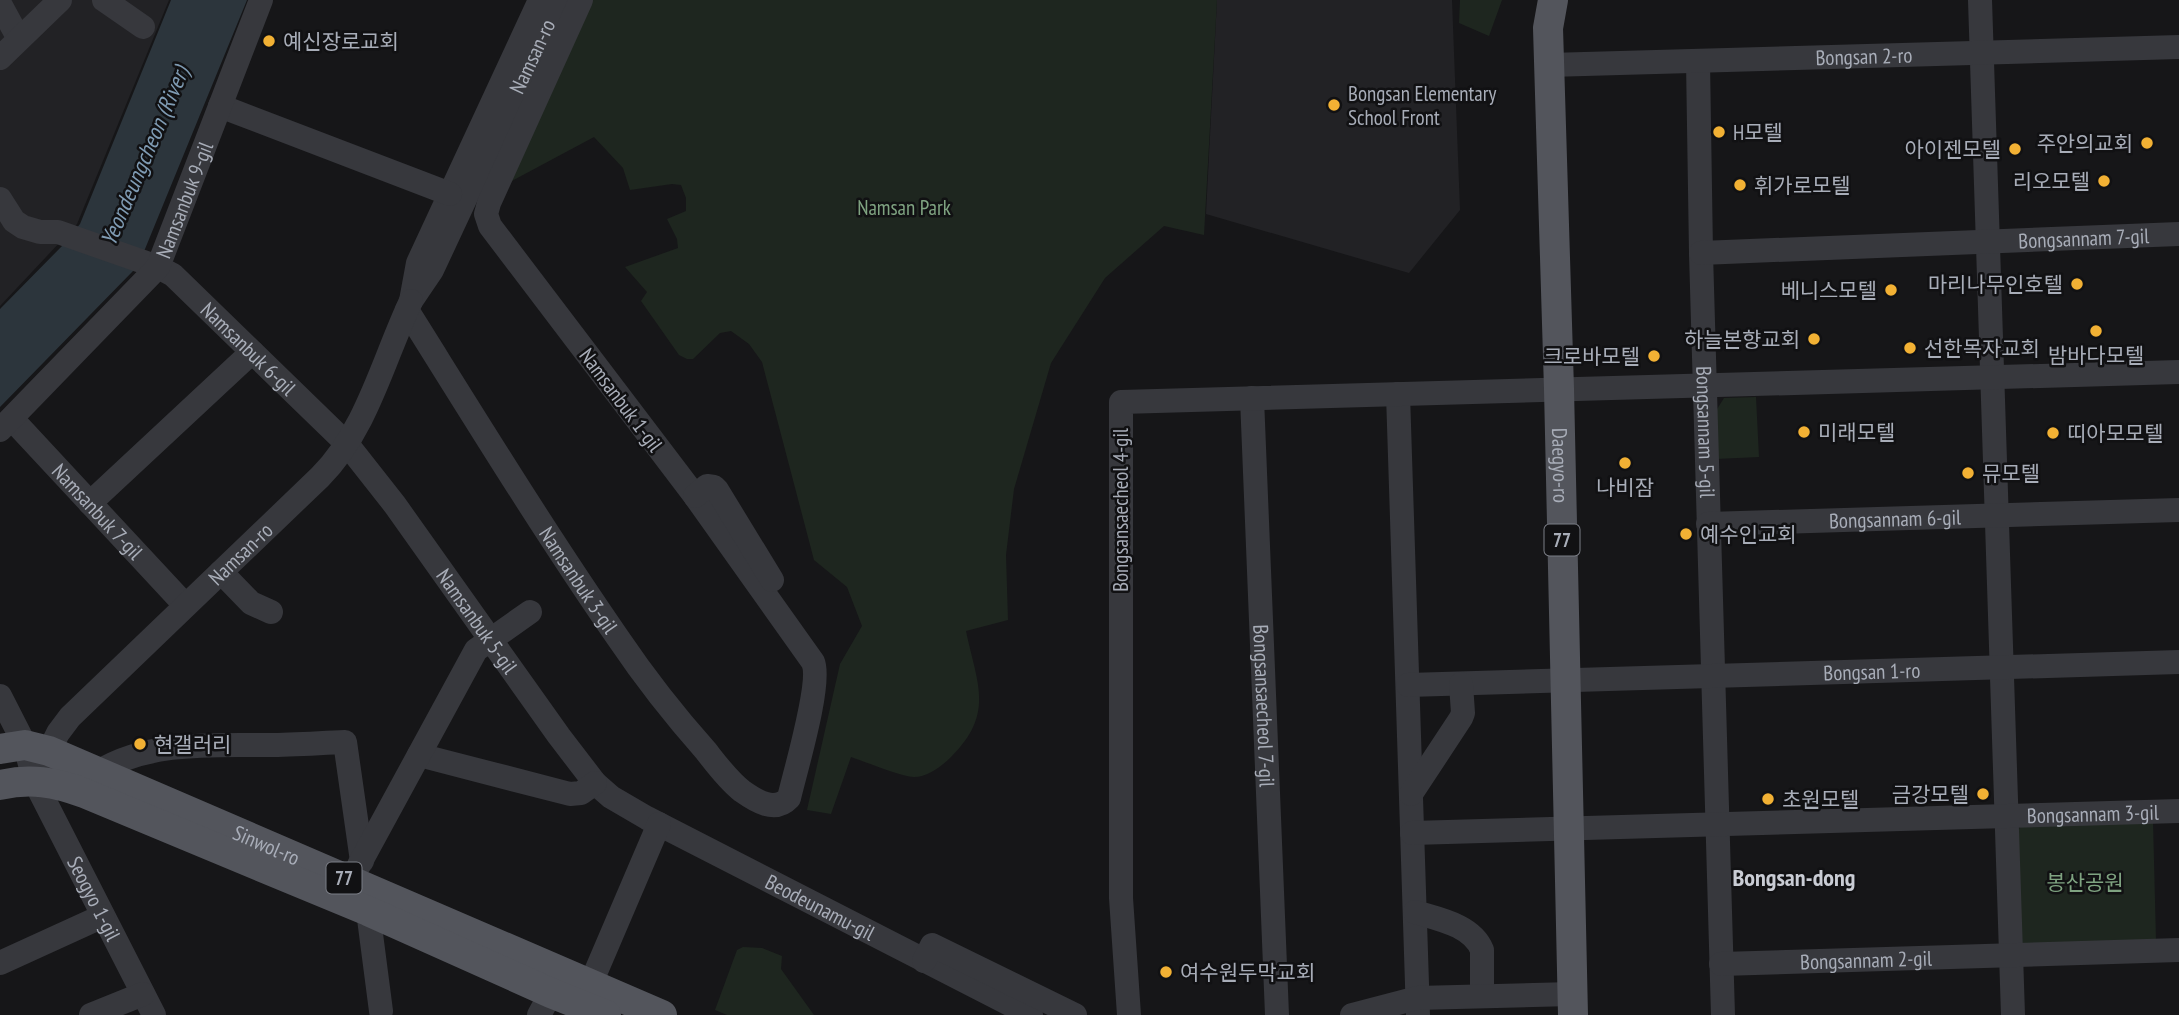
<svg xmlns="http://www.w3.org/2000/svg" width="2179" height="1015" font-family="'PT Sans Narrow','Noto Sans KR',sans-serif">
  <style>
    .built { fill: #222225 }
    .green { fill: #1e261f }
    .water { fill: #2c353c }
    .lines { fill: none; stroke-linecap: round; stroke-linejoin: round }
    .minor { stroke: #37383d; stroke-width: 24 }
    .major { stroke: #53555c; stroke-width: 30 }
    .poi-dot { fill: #f2b134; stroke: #111113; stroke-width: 2.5 }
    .labels { text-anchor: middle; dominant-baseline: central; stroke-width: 5; stroke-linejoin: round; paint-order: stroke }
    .shield { fill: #111113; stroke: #7b7e86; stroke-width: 2 }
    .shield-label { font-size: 19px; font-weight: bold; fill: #a8adb8 }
    .poi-label { font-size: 21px; fill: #a8adb8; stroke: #111113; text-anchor: start }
    .street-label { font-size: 21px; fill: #a8adb8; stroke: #111113 }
    .park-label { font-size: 21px; fill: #7fa381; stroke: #111113 }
    .water-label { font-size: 23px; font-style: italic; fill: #7f9bb3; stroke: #111113 }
    .quarter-label { font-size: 24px; font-weight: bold; fill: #c9ccd4; stroke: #111113 }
  </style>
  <rect width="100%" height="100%" fill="#161618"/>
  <path class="built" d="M 0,0 L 169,0 L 77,224 L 0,306 Z
    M 1217,0 L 1452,0 L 1460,210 L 1409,273 L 1206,214 Z"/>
  <path class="green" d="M 590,0 L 1217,0 L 1204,235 L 1164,226 L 1105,278 L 1051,363 L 1014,489 L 1006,555 L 1008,620 L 966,631 C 977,684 995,713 951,757 C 942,766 928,777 914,777 C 899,776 866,762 851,757 L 831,814 L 807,810 L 840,664 L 862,626 L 847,587 L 814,560 L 762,362 L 749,344 L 731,331 L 720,333 L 693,359 L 687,359 L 679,355 L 641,301 L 647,292 L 625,267 L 678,248 L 677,239 L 667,219 L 686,211 L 686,198 L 681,185 L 672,184 L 630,190 L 623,168 L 594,137 L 508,183 Z
    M 1460,0 L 1502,0 L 1489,36 L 1459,23 Z
    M 1756,397 L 1759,457 L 1716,459 L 1714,414 L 1724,398 Z
    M 2153,821 L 2156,940 L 2018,944 L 2014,833 L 2023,825 Z
    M 743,947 L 762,948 L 782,956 L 781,969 L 814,1015 L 727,1015 L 715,1010 L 737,950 Z"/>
  <path class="water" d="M 171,0 L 247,0 L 145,249 L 133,271 L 0,407 L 0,309 L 62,246 L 80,224 Z"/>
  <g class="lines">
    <g class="minor">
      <path d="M 104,0 L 143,27"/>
      <path id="s1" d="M 540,0 L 418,263 L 411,301 L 432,270 L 558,0"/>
      <path d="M 1980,0 L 2013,1015"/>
      <path d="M 0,4 L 19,39"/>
      <path d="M 0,58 L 60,0"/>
      <path id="s2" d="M 1698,61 L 1701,253 L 1723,1015"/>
      <path id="s3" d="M 1549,65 L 2179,47"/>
      <path d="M 220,106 L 450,194"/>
      <path id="s4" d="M 0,199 L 14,221 L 23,227 L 40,232 L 58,232 L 158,267 L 173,275 L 347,444 L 395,505 L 559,736 L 595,783 L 611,797 L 647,818 L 1031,1015"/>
      <path id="s5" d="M 1701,253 L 2179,234"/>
      <path id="s6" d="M 407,310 C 476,420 544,531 618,638 C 645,678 674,715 706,751 C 717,765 728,780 742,791 C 756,801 775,813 789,798 C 795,772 822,682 813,662 L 695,496 L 490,226 L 486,214 L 489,203 L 581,0"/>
      <path d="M 1398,394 L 1418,1015"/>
      <path id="s7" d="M 1252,398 L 1277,1015"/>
      <path id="s8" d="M 12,419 L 185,605"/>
      <path id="s9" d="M 0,430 L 158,267 L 261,0"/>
      <path d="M 695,496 L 707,486 L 714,487 L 717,490 L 772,580"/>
      <path d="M 90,503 L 252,352"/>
      <path id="s10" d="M 1708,524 L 2179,510"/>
      <path d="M 221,572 L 251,603 L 271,612"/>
      <path id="s11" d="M 1408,685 L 2179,662"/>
      <path id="s12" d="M 0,696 L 25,745 L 34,780 L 154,1015"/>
      <path d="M 419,755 L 570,794 L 581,793 L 595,783"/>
      <path id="s13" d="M 41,767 L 58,733 L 70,717 L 320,477 C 367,430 383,360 411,301"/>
      <path d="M 98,772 C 148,741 211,745 268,745 C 294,745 319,743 345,742 L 362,861"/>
      <path d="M 1411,794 L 1461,718 L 1463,713 L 1461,684"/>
      <path id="s14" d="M 1412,833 L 2179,811"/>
      <path d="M 359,865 L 476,650 L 530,612"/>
      <path d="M 368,911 L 381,1011"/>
      <path d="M 1415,912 C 1438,919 1472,925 1482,950 L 1482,996"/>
      <path d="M 924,961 L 932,945 L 1075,1015"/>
      <path d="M 0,963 L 103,916"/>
      <path id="s15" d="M 1721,964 L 2179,950"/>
      <path d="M 591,983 L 659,824"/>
      <path d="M 91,1015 L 143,994"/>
      <path d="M 539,1015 L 551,993"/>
      <path d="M 1129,1015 L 1121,898 L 1121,402 L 2179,372"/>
      <path d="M 1352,1015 L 1417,998 L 1572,994"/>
    </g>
    <g class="major">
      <path id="s16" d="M 1553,0 L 1548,28 L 1559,389 L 1573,1015"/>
      <path id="s17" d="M 0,749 L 25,745 L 49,751 L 662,1015"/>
      <path d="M 0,785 C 30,778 55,782 84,793 L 368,911 L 551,993 L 606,1015"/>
    </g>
  </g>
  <g class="poi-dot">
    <circle cx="269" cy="41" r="7"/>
    <circle cx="1334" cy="105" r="7"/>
    <circle cx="1719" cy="132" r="7"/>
    <circle cx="2147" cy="143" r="7"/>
    <circle cx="2015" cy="149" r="7"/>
    <circle cx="2104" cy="181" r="7"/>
    <circle cx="1740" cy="185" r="7"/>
    <circle cx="2077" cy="284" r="7"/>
    <circle cx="1891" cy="290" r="7"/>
    <circle cx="2096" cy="331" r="7"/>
    <circle cx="1814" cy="339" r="7"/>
    <circle cx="1910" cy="348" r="7"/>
    <circle cx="1654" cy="356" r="7"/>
    <circle cx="1804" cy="432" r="7"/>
    <circle cx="2053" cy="433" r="7"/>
    <circle cx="1625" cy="463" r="7"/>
    <circle cx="1968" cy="473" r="7"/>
    <circle cx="1686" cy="534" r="7"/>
    <circle cx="140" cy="744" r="7"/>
    <circle cx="1983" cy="794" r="7"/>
    <circle cx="1768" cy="799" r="7"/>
    <circle cx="1166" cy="972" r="7"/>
  </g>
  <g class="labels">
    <g class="shield">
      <rect x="1544.5" y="524.5" width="35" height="31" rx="5"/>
      <rect x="326.5" y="862.5" width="35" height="31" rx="5"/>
    </g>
    <g class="shield-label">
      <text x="1562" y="540">77</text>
      <text x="344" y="878">77</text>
    </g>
    <g class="poi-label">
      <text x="283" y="41">예신장로교회</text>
      <text x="1348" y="93">Bongsan Elementary<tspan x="1348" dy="24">School Front</tspan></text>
      <text x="1733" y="132">H모텔</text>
      <text x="2133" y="143" text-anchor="end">주안의교회</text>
      <text x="2001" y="149" text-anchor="end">아이젠모텔</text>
      <text x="2090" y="181" text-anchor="end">리오모텔</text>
      <text x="1754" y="185">휘가로모텔</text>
      <text x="2063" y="284" text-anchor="end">마리나무인호텔</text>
      <text x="1877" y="290" text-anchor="end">베니스모텔</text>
      <text x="1800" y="339" text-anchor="end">하늘본향교회</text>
      <text x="1924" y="348">선한목자교회</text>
      <text x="2096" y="355" text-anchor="middle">밤바다모텔</text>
      <text x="1640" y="356" text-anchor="end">크로바모텔</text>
      <text x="1818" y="432">미래모텔</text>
      <text x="2067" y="433">띠아모모텔</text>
      <text x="1982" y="473">뮤모텔</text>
      <text x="1625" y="487" text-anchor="middle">나비잠</text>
      <text x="1700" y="534">예수인교회</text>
      <text x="154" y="744">현갤러리</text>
      <text x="1969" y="794" text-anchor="end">금강모텔</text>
      <text x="1782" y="799">초원모텔</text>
      <text x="1180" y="972">여수원두막교회</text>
    </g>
    <g class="street-label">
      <text stroke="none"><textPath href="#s3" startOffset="315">Bongsan 2-ro</textPath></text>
      <text stroke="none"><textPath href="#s1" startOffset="602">Namsan-ro</textPath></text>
      <text stroke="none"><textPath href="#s9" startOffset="299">Namsanbuk 9-gil</textPath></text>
      <text stroke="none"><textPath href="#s5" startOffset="383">Bongsannam 7-gil</textPath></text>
      <text stroke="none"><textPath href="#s4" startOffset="301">Namsanbuk 6-gil</textPath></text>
      <text transform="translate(621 400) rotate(53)">Namsanbuk 1-gil</text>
      <text stroke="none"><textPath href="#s2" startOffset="371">Bongsannam 5-gil</textPath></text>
      <text stroke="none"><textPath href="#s16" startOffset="466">Daegyo-ro</textPath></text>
      <text transform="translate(1120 510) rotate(-90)">Bongsansaecheol 4-gil</text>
      <text stroke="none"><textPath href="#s8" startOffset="126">Namsanbuk 7-gil</textPath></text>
      <text stroke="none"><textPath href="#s10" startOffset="187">Bongsannam 6-gil</textPath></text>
      <text stroke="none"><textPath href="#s13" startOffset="294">Namsan-ro</textPath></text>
      <text stroke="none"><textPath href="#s6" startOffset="320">Namsanbuk 3-gil</textPath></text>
      <text stroke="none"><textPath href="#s4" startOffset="658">Namsanbuk 5-gil</textPath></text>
      <text stroke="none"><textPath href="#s11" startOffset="464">Bongsan 1-ro</textPath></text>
      <text stroke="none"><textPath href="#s7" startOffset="308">Bongsansaecheol 7-gil</textPath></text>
      <text stroke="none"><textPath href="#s14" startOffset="681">Bongsannam 3-gil</textPath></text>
      <text stroke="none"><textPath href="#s17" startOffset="287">Sinwol-ro</textPath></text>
      <text stroke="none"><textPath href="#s12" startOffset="224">Seogyo 1-gil</textPath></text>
      <text stroke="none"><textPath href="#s4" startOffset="1116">Beodeunamu-gil</textPath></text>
      <text stroke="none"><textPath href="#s15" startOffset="145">Bongsannam 2-gil</textPath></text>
    </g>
    <g class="park-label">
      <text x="904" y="207">Namsan Park</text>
      <text x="2085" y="882">봉산공원</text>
    </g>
    <g class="water-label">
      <text transform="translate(144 156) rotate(-67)">Yeondeungcheon (River)</text>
    </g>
    <g class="quarter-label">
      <text x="1794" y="877">Bongsan-dong</text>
    </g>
  </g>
</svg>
